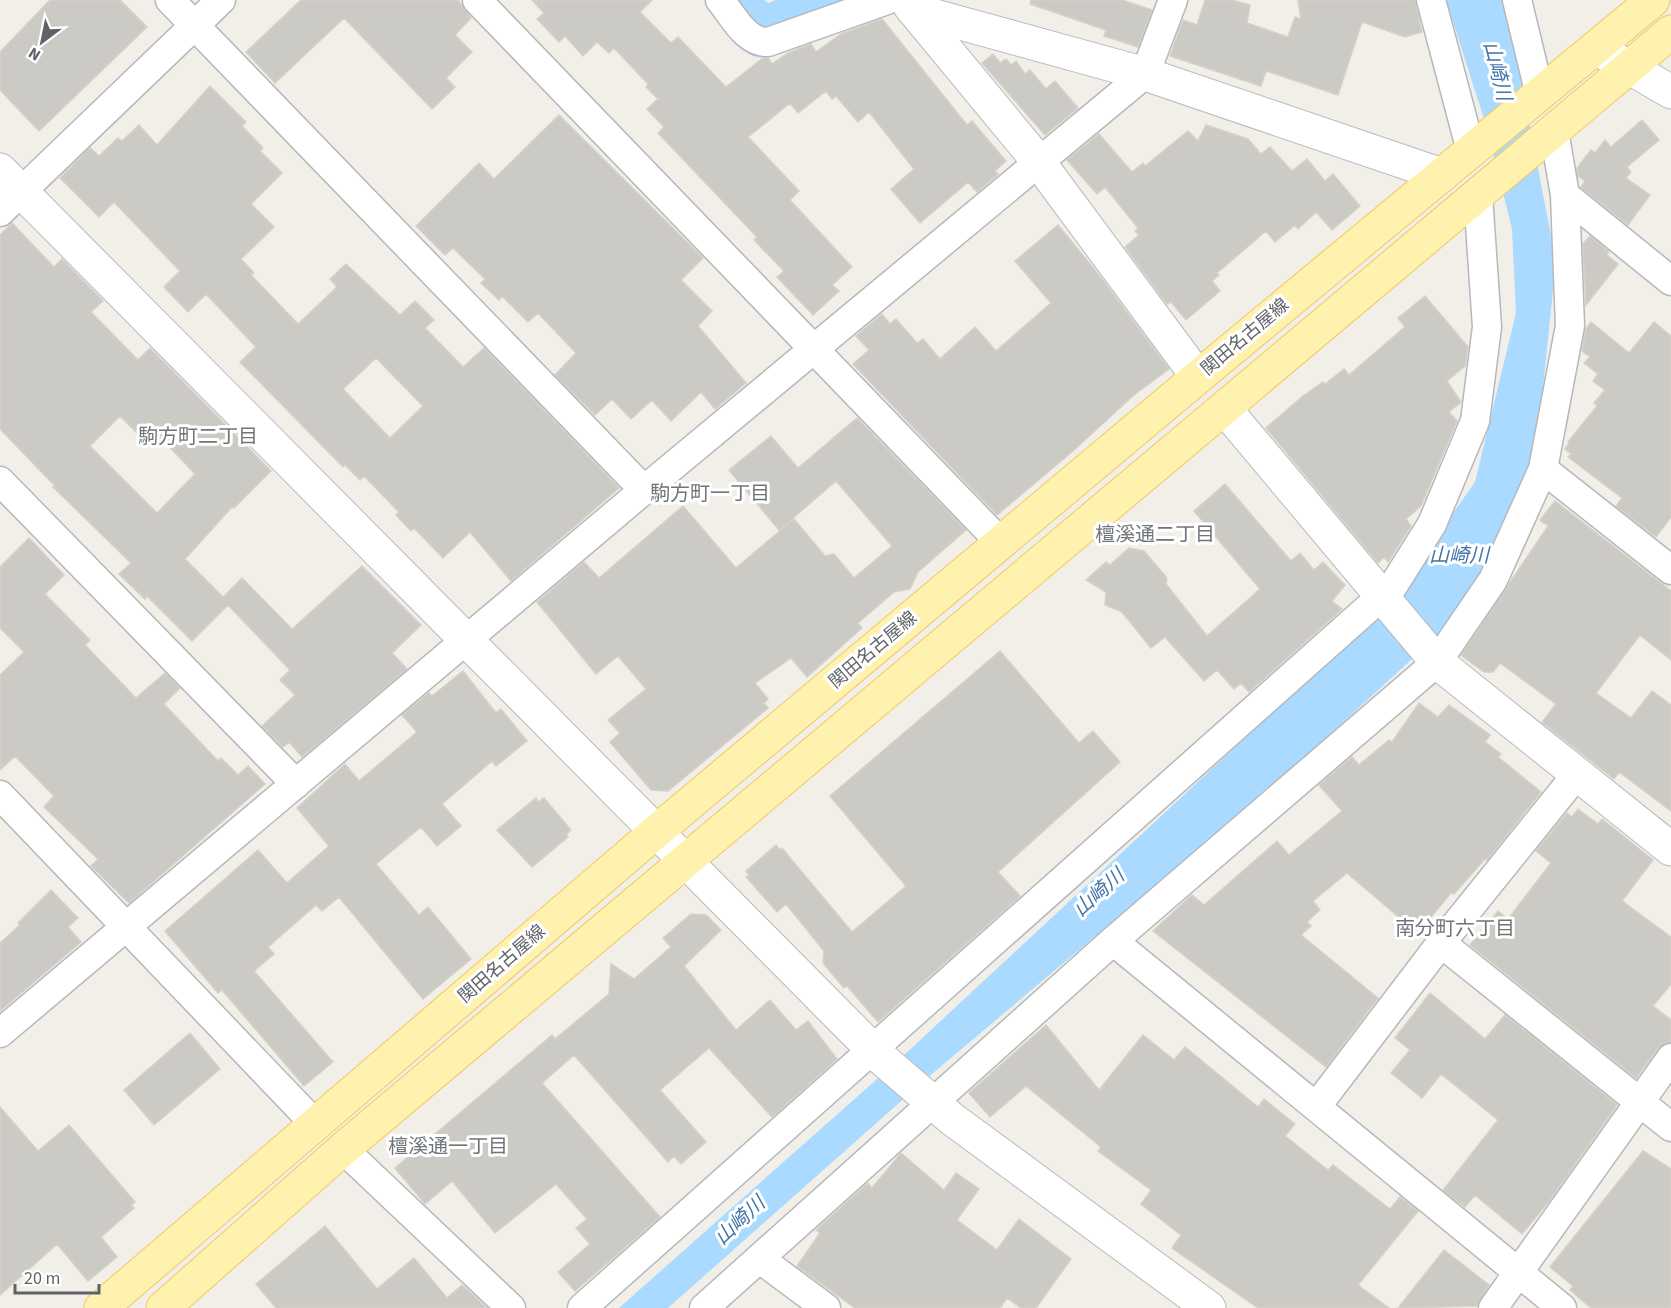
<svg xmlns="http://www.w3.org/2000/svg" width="1671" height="1308" font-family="'Source Sans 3','Noto Sans JP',sans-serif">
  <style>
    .water { fill: #aadaff }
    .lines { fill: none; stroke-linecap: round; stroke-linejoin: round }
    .river { stroke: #aadaff; stroke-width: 51 }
    .building { fill: #cccac5; stroke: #d6d1c6; stroke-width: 1.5; fill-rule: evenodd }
    .street-casing { stroke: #b5b8bc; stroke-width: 31 }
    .secondary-casing { stroke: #b6babf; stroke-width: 35 }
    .primary-casing { stroke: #f2c960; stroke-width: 35 }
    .street { stroke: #fff; stroke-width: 28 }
    .secondary { stroke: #fff; stroke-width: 33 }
    .primary { stroke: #fff2af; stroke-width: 33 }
    .labels { text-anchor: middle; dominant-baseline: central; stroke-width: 6; stroke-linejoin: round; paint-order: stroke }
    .street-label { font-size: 18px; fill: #5f6368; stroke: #fff }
    .water-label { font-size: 20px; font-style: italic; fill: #4174aa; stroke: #fff }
    .neighbourhood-label { font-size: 20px; fill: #70757a; stroke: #fff }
  </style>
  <rect width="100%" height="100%" fill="#f1efe8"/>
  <path class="water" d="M 1446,0 L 1502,0 L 1521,81 L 1556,261 L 1536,455 L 1490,564 L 1437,636 L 1277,783 L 926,1079 L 668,1308 L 619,1308 L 903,1056 L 1258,726 L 1397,593 L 1475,482 L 1516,313 L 1512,229 L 1487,128 Z"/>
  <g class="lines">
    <path class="river" d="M 751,22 L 762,32 L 773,29 L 837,0"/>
  </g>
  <path class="building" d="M 50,0 L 120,0 L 147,27 L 39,131 L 0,90 L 0,52 Z
    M 301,0 L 458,0 L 471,18 L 455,35 L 472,52 L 446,78 L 455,87 L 432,109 L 344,18 L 275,83 L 246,52 Z
    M 532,0 L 652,0 L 640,12 L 671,43 L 678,37 L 726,87 L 763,58 L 768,58 L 772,64 L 788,53 L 811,44 L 816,52 L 841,34 L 882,19 L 967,125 L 972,121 L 1006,161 L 995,171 L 998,174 L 977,192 L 968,182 L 920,223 L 891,189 L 914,169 L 869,112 L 858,122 L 836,96 L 832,99 L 826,91 L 798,113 L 790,103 L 748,137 L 799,191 L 790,200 L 852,267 L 832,285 L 839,291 L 813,315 L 777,277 L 784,271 L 754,240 L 757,237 L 658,133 L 664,127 L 647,109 L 658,99 L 646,87 L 648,84 L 614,48 L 609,53 L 597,42 L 583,56 L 565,36 L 559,42 L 537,19 L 544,13 Z
    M 1031,0 L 1122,0 L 1152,10 L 1138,47 L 1104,36 L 1106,30 L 1030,4 Z
    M 1205,0 L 1232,0 L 1250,5 L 1247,23 L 1288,37 L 1295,17 L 1301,19 L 1298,0 L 1415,0 L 1422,32 L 1405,37 L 1362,22 L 1338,95 L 1266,71 L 1261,86 L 1170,56 L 1183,20 L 1197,25 Z
    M 993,54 L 1000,63 L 1006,59 L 1011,65 L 1016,61 L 1025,74 L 1030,70 L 1046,89 L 1055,81 L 1078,108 L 1045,135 L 982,63 Z
    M 210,86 L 246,122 L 242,126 L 263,148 L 260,151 L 282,173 L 251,204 L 274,227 L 241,259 L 254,273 L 251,275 L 298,324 L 337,287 L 330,279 L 346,264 L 400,315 L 415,301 L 434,320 L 425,328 L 463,367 L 484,348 L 619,488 L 511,581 L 470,532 L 443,558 L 414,528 L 411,531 L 396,515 L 399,512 L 364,476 L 360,480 L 345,465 L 343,467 L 240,362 L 256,347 L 206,294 L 188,312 L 164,287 L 180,271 L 114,202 L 99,217 L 60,178 L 90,148 L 99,156 L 118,138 L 122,141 L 139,125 L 157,145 ZM 376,358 L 423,406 L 390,438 L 343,389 Z
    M 559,115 L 703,258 L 681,280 L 712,311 L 698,326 L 746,383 L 715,409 L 701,392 L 671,421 L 652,400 L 631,419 L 612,399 L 595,415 L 555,375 L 576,353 L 538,313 L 528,322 L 502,296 L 499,300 L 481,283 L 485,279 L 453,248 L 445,255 L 416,226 L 479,163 L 494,179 Z
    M 1642,120 L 1659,140 L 1627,167 L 1631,172 L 1626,178 L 1650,195 L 1628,225 L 1581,187 L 1585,181 L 1578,176 L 1577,168 L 1591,150 L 1595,153 L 1605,140 L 1611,147 Z
    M 1206,125 L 1248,139 L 1261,154 L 1270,147 L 1292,171 L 1307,159 L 1325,181 L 1333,174 L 1360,206 L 1332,230 L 1316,212 L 1298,229 L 1295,225 L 1275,242 L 1266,231 L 1217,273 L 1219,275 L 1212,281 L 1220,291 L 1186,320 L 1171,302 L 1167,304 L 1125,247 L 1139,235 L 1135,231 L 1138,228 L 1105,187 L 1097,194 L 1067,160 L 1099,134 L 1132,172 L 1143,163 L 1145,166 L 1188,131 L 1198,141 Z
    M 12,223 L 54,267 L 62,259 L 103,301 L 91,312 L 138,360 L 150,348 L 271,471 L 234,508 L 232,507 L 185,559 L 223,597 L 242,578 L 292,629 L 362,566 L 421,625 L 392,653 L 407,669 L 302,757 L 289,742 L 283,747 L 262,726 L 295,695 L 280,680 L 290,670 L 228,605 L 192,641 L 147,596 L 145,599 L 119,574 L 131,563 L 53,487 L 55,486 L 0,429 L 0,235 ZM 120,416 L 151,447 L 161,438 L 195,474 L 157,513 L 90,446 Z
    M 1058,225 L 1096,271 L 1169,369 L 1134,395 L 1074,450 L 997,515 L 853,364 L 869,350 L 856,336 L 882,314 L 890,324 L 896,319 L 917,343 L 923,339 L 940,359 L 975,327 L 996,351 L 1051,303 L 1015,261 Z
    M 1590,236 L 1609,252 L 1607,255 L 1618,264 L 1586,305 L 1583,244 Z
    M 1425,296 L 1468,347 L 1465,366 L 1447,381 L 1461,402 L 1449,412 L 1457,421 L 1421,506 L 1406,519 L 1411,526 L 1388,562 L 1384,557 L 1378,563 L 1266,428 L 1303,396 L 1323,382 L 1325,384 L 1344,369 L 1349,375 L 1405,327 L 1398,318 Z
    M 1591,322 L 1629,353 L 1654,322 L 1671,336 L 1671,517 L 1656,537 L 1616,506 L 1622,498 L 1568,457 L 1571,454 L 1565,449 L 1569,443 L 1568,442 L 1597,406 L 1594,403 L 1605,390 L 1593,381 L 1598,374 L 1584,363 L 1590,357 L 1582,351 L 1586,329 Z
    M 857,418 L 966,530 L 918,572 L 910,589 L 894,592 L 858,623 L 862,628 L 807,677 L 791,658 L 755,683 L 768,699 L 764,703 L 768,708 L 668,791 L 651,790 L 610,742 L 620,733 L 608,720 L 646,689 L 618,656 L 596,674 L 537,602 L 584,562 L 599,578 L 683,506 L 736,568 L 794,519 L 825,556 L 834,554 L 854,578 L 892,546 L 836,481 L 779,530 L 729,470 L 771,436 L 798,468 Z
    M 1225,484 L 1291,561 L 1300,553 L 1314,570 L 1323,562 L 1345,585 L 1332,601 L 1342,609 L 1249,692 L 1241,683 L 1234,689 L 1217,670 L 1204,681 L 1165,637 L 1151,648 L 1122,612 L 1105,605 L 1106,592 L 1086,580 L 1106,562 L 1110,565 L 1129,548 L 1144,551 L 1167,578 L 1166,584 L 1207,636 L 1260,589 L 1194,511 Z
    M 1555,501 L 1671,591 L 1671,660 L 1640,635 L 1596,693 L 1631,718 L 1652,691 L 1671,705 L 1671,811 L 1619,772 L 1614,779 L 1542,722 L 1556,704 L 1500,663 L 1493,672 L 1484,672 L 1461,655 L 1548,526 L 1540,520 Z
    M 29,538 L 64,575 L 45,594 L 90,640 L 85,645 L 110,671 L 136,698 L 165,673 L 180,688 L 164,704 L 218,761 L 221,758 L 238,775 L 248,766 L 265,784 L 129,903 L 91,866 L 98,859 L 44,807 L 54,796 L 15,756 L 0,770 L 0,675 L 24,652 L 0,628 L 0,567 Z
    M 1000,651 L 1079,743 L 1093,731 L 1120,762 L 998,872 L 1020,896 L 878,1022 L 847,986 L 844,988 L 823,963 L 824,951 L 786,904 L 777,912 L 746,877 L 749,875 L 746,871 L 776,845 L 780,850 L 782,848 L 852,932 L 906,886 L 830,796 Z
    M 463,671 L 496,713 L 501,709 L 527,741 L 496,766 L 492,761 L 442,804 L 461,826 L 437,846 L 421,827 L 376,864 L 419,915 L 428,907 L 471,959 L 423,999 L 339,897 L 322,911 L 316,905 L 268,947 L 274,954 L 254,971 L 333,1062 L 304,1086 L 222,990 L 218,993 L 165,931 L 258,850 L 287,883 L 329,846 L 297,808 L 345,764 L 359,781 L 417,732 L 402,715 L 429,693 L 432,696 Z
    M 1419,703 L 1438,717 L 1449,705 L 1490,735 L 1485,742 L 1501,754 L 1498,757 L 1541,792 L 1487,860 L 1485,859 L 1454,894 L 1451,893 L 1427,922 L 1425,920 L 1415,931 L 1347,873 L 1313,901 L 1320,910 L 1307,922 L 1311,926 L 1301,935 L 1378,998 L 1326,1067 L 1153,931 L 1192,895 L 1204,905 L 1277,841 L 1289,855 L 1342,811 L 1319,785 L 1352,757 L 1359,765 L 1389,740 L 1392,742 Z
    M 536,798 L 538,802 L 544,798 L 571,830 L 566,835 L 568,837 L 532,867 L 497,830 Z
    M 1578,809 L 1598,824 L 1602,819 L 1653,860 L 1622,901 L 1671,937 L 1671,984 L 1653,1006 L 1671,1020 L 1671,1042 L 1658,1048 L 1636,1078 L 1470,945 L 1498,911 L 1508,919 L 1551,863 L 1536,851 L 1567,813 L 1572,817 Z
    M 51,890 L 78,918 L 68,927 L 81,942 L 0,1011 L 0,943 L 20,925 L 18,923 Z
    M 691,914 L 706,915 L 721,930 L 684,966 L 736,1030 L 770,1000 L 796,1030 L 808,1021 L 837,1059 L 772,1117 L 709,1048 L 660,1090 L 706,1142 L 681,1164 L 674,1156 L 668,1162 L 574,1055 L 542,1083 L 660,1217 L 575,1291 L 558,1272 L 590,1244 L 576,1228 L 587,1219 L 556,1184 L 495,1233 L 452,1181 L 425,1204 L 395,1168 L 552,1035 L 555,1039 L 609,994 L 611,964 L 634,979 L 671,947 L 663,938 Z
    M 1430,993 L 1485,1039 L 1505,1015 L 1617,1105 L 1549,1201 L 1522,1234 L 1475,1195 L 1465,1207 L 1443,1190 L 1498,1120 L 1441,1074 L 1422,1098 L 1391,1073 L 1410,1050 L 1395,1038 Z
    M 1046,1025 L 1099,1090 L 1143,1035 L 1174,1060 L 1185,1047 L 1258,1107 L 1264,1099 L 1295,1124 L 1285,1136 L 1328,1170 L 1333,1165 L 1390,1209 L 1400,1197 L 1418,1211 L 1358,1285 L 1389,1308 L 1258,1308 L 1172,1248 L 1181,1235 L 1141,1204 L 1151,1190 L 1098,1151 L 1101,1147 L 1026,1086 L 990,1117 L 969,1093 Z
    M 190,1033 L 220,1069 L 154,1125 L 124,1090 Z
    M 0,1107 L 38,1151 L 69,1125 L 135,1202 L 131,1205 L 134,1208 L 101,1237 L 117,1257 L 88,1281 L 57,1244 L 0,1295 Z
    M 1643,1151 L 1671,1169 L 1671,1308 L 1591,1308 L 1570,1290 L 1573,1286 L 1550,1267 Z
    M 901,1153 L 944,1190 L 956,1173 L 979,1189 L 957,1220 L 997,1250 L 1019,1219 L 1071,1259 L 1036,1308 L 1021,1308 L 1007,1298 L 1000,1308 L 855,1308 L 797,1266 L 820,1233 L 816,1230 L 868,1183 L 872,1188 Z
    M 325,1226 L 377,1289 L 414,1258 L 447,1298 L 462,1285 L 487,1308 L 276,1308 L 256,1284 Z
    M 1444,1250 L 1489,1285 L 1477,1306 L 1398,1308 Z"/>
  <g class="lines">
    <defs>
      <path id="street" d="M 170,0 L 644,490
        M 477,0 L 1001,543
        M 720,0 C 733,16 746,43 768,42 L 887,0
        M 1431,0 L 1471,151
        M 1517,0 L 1540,95
        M 1565,195 L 1671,281
        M 0,212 L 221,0
        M 1543,469 L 1671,570
        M 0,481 L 296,784
        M 0,795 L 315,1124
        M 1113,941 L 1562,1308
        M 1441,943 L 1671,1127
        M 0,1033 L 644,490 L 1145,74 L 1173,0
        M 1316,1107 L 1441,943 L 1577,774
        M 343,1149 L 511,1308
        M 760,1259 L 826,1308
        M 582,1308 L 1393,586 L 1432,524 L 1475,421 L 1487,327 L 1478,195
        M 704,1308 L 1113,941 L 1437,662 L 1493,580 L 1543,469 L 1570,326 L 1565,195 L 1554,131
        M 1493,1308 L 1671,1058"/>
      <path id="secondary" d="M 910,6 L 1038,161 L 1198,377
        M 913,10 L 1145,74 L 1442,175
        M 1596,48 L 1671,92
        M 0,170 L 880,1057 L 952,1119 L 1209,1308
        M 1225,409 L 1437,662 L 1671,849"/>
      <path id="primary" d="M 101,1308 L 657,831 L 1198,377 L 1653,0
        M 163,1308 L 343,1149 L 1671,32"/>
    </defs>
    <use href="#street" class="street-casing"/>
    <use href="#secondary" class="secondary-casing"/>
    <use href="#primary" class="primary-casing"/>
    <use href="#street" class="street"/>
    <use href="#secondary" class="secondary"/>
    <use href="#primary" class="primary"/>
  </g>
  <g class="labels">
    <g class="street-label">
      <text transform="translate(1245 337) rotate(-40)">関田名古屋線</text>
      <text transform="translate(873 650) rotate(-40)">関田名古屋線</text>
      <text transform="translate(502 964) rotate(-41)">関田名古屋線</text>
    </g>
    <g class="water-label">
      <text transform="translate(1497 71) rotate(76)">山崎川</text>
      <text x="1459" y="556">山崎川</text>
      <text transform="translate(1099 893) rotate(-42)">山崎川</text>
      <text transform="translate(740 1221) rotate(-43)">山崎川</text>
    </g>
    <g class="neighbourhood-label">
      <text x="198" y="437">駒方町二丁目</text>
      <text x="710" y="494">駒方町一丁目</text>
      <text x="1155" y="535">檀溪通二丁目</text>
      <text x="1455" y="929">南分町六丁目</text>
      <text x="448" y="1147">檀溪通一丁目</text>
    </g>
  </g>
  <g transform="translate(42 42) rotate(212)" stroke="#ffffff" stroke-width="4.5" paint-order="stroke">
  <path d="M0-4.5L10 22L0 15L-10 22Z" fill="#5f6368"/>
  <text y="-9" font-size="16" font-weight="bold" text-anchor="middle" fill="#5f6368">N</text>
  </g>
  <path d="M15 1284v9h84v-9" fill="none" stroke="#5f6368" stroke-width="3"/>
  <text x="24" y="1284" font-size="18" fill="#5f6368" stroke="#ffffff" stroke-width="4.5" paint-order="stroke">20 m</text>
</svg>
